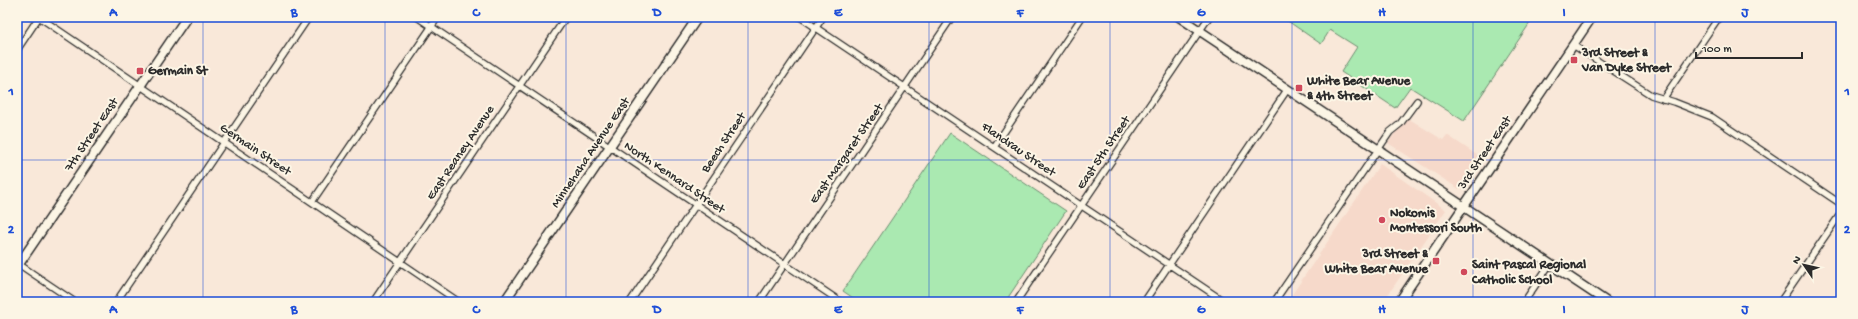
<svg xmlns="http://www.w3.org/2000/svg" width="1858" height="319" font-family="'Gochi Hand',sans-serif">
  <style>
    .built { fill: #f6d9ca }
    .green { fill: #aae9b1; stroke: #6a8a6e }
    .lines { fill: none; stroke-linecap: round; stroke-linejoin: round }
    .street-casing { stroke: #2b2b2b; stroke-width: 8 }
    .secondary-casing { stroke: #2b2b2b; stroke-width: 11 }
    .street { stroke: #fcf5e5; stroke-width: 5.5 }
    .secondary { stroke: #fcf5e5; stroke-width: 8 }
    .grid { fill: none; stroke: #1d4ed8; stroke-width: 1; stroke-opacity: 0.55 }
    .poi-dot { fill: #d1495b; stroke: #fcf5e5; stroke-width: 1.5 }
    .labels { text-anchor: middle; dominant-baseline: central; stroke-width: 4; stroke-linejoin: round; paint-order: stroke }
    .poi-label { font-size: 13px; font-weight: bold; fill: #2b2b2b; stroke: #fcf5e5; text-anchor: start }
    .street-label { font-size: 13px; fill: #2b2b2b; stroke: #fcf5e5 }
    .neatline { fill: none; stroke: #1d4ed8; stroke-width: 1.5 }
    .grid-label { font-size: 13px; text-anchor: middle; font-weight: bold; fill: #1d4ed8 }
  </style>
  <rect width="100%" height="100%" fill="#f9e8d9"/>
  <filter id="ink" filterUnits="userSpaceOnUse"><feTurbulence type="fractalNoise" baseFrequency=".025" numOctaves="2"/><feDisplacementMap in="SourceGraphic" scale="8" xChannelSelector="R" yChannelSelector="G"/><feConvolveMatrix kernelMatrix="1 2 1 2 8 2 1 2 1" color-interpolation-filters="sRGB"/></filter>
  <g filter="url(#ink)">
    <path class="built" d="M 1406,117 L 1443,140 L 1447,135 L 1480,157 L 1459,189 L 1388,143 Z
      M 1380,164 L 1446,210 L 1383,302 L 1287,302 Z"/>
    <path class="green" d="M 1282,17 L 1534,17 L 1464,121 L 1410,87 L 1395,108 L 1341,72 L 1357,47 L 1330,30 L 1321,44 Z
      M 950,133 L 1066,211 L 1005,302 L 859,302 L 843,291 Z"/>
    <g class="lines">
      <defs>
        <path id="street" d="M 39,17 L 459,302
          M 417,17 L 841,302
          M 800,17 L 1225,302
          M 1573,45 L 1651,95 L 1674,102 L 1712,117 L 1841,204
          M 17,50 L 39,17
          M 1663,99 L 1719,17
          M 994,147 L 1082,17
          M 312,202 L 438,17
          M 17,263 L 75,302
          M 116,302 L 309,17
          M 373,302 L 566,17
          M 630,302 L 823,17
          M 759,302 L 952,17
          M 1016,302 L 1209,17
          M 1144,302 L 1287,90
          M 1274,302 L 1390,132 L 1400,124 L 1417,101
          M 1524,302 L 1550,264
          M 1780,302 L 1841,213"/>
        <path id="secondary" d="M 1179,17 L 1607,302
          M 17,267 L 187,17
          M 504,302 L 698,17
          M 1399,302 L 1592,17"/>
      </defs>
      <use href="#street" class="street-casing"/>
      <use href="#secondary" class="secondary-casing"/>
      <use href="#street" class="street"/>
      <use href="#secondary" class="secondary"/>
    </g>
  </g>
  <path class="grid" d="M 203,17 L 203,302M 385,17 L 385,302M 566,17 L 566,302M 748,17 L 748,302M 929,17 L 929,302M 1110,17 L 1110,302M 1292,17 L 1292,302M 1473,17 L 1473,302M 1655,17 L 1655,302M 17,160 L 1841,160"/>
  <g class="poi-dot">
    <rect x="1570" y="56" width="8" height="8" rx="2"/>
    <rect x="136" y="67" width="8" height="8" rx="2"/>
    <rect x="1295" y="84" width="8" height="8" rx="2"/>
    <circle cx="1382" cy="220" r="4"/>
    <rect x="1432" y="257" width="8" height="8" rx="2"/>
    <circle cx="1464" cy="272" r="4"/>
  </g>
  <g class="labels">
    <g class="poi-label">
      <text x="1582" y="53">3rd Street &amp;<tspan x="1582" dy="15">Van Dyke Street</tspan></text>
      <text x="148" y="71">Germain St</text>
      <text x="1307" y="81">White Bear Avenue<tspan x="1307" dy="15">&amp; 4th Street</tspan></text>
      <text x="1390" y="213">Nokomis<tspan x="1390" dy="15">Montessori South</tspan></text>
      <text x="1428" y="254" text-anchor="end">3rd Street &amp;<tspan x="1428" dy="15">White Bear Avenue</tspan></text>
      <text x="1472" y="265">Saint Pascal Regional<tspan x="1472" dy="15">Catholic School</tspan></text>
    </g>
    <g class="street-label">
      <text transform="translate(92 135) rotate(-56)">7th Street East</text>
      <text transform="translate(724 143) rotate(-56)">Beech Street</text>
      <text transform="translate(255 150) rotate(34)">Germain Street</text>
      <text transform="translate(1018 150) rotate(34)">Flandrau Street</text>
      <text transform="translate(461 153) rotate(-56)">East Reaney Avenue</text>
      <text transform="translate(591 153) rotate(-56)">Minnehaha Avenue East</text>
      <text transform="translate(1104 153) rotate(-56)">East 5th Street</text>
      <text transform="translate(1485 153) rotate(-56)">3rd Street East</text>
      <text transform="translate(847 154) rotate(-55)">East Margaret Street</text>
      <text transform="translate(674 178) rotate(34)">North Kennard Street</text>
    </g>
  </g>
  <rect width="1858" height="319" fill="none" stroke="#fcf5e5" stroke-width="44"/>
  <g transform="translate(1804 265) rotate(304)" stroke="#fcf5e5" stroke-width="3" paint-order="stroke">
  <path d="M0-3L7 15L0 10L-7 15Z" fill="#2b2b2b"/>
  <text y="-6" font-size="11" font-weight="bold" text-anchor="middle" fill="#2b2b2b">N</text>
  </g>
  <path d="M1696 52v6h106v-6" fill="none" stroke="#2b2b2b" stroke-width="2"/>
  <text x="1702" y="52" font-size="12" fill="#2b2b2b" stroke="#fcf5e5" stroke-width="3" paint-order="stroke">100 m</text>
  <rect x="22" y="22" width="1814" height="275" class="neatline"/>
  <g class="grid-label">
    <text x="113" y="16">A</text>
    <text x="294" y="16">B</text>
    <text x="476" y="16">C</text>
    <text x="657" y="16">D</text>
    <text x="838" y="16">E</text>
    <text x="1020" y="16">F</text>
    <text x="1201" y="16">G</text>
    <text x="1382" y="16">H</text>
    <text x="1564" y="16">I</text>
    <text x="1745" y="16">J</text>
    <text x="11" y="95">1</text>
    <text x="1847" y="95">1</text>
    <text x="11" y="233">2</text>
    <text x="1847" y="233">2</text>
    <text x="113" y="313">A</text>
    <text x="294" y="313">B</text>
    <text x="476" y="313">C</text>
    <text x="657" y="313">D</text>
    <text x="838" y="313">E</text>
    <text x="1020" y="313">F</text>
    <text x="1201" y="313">G</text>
    <text x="1382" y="313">H</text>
    <text x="1564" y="313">I</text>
    <text x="1745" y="313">J</text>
  </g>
</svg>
